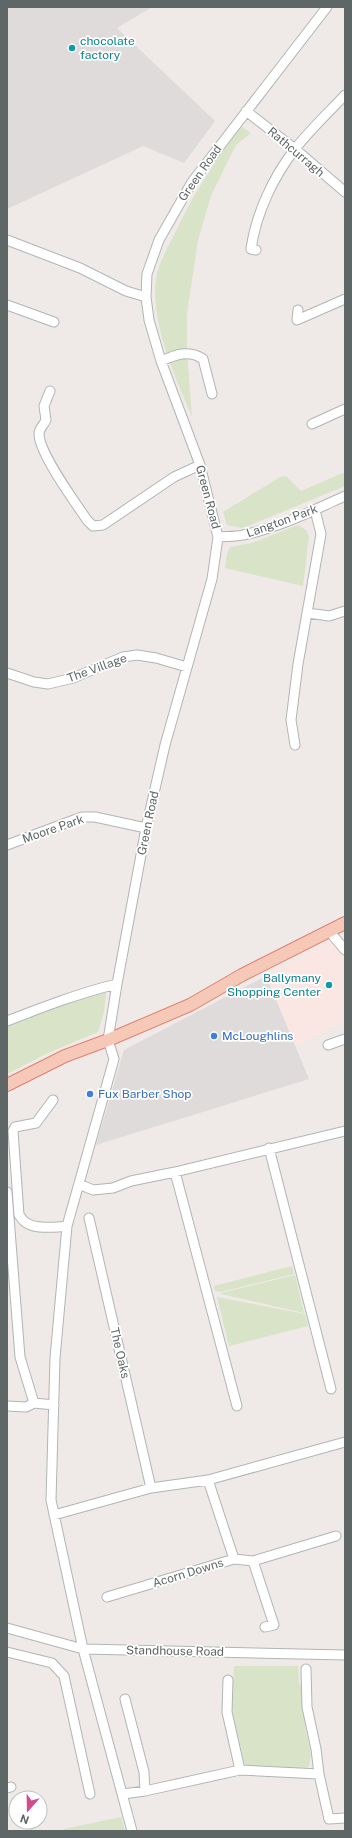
<svg xmlns="http://www.w3.org/2000/svg" width="352" height="1838" font-family="'Public Sans',sans-serif">
  <style>
    .commercial { fill: #fae7e3 }
    .industrial { fill: #dedbda }
    .green { fill: #d8e3c8 }
    .lines { fill: none; stroke-linecap: round; stroke-linejoin: round }
    .minor-casing { stroke: #b0b5b6; stroke-width: 11 }
    .major-casing { stroke: #e08171; stroke-width: 14 }
    .minor { stroke: #fff; stroke-width: 9 }
    .major { stroke: #f5c8b8; stroke-width: 12 }
    .culture-dot { fill: #0f9aa8; stroke: #fff; stroke-width: 1.5 }
    .shop-dot { fill: #3f7fe0; stroke: #fff; stroke-width: 1.5 }
    .labels { text-anchor: middle; dominant-baseline: central; stroke-width: 3.5; stroke-linejoin: round; paint-order: stroke }
    .culture-label { font-size: 12px; fill: #0d838f; stroke: #fff; text-anchor: start }
    .street-label { font-size: 12px; fill: #5f6666; stroke: #fff }
    .shop-label { font-size: 12px; fill: #366cbe; stroke: #fff; text-anchor: start }
  </style>
  <rect width="100%" height="100%" fill="#efeae8"/>
  <path class="commercial" d="M 330,941 L 341,944 L 345,954 L 345,1020 L 296,1047 L 266,976 Z"/>
  <path class="industrial" d="M 7,7 L 152,7 L 117,28 L 215,121 L 184,163 L 143,146 L 7,209 Z
    M 266,976 L 309,1079 L 96,1145 L 124,1050 Z"/>
  <path class="green" d="M 242,127 L 251,133 L 236,145 L 223,171 L 211,196 L 198,240 L 187,314 L 187,352 L 192,417 C 175,377 148,318 157,274 C 161,258 170,243 177,229 C 187,209 197,189 210,171 C 216,161 233,131 242,127 Z
    M 345,472 L 345,486 L 248,526 L 241,528 L 227,525 L 223,512 L 280,477 L 286,476 L 301,491 Z
    M 298,525 L 306,530 L 309,536 L 303,586 L 225,568 L 227,553 L 230,547 L 252,543 Z
    M 97,991 L 103,991 L 106,993 L 104,1012 L 98,1032 L 48,1053 L 7,1074 L 7,1027 Z
    M 292,1266 L 294,1274 L 221,1292 L 215,1291 L 214,1286 Z
    M 295,1275 L 304,1313 L 221,1294 L 221,1293 Z
    M 217,1297 L 305,1314 L 308,1326 L 229,1346 Z
    M 234,1666 L 298,1666 L 299,1683 L 302,1687 L 305,1727 L 311,1755 L 309,1767 C 298,1771 288,1767 277,1767 C 267,1766 257,1768 247,1766 L 244,1762 L 232,1710 Z
    M 121,1817 L 125,1831 L 65,1831 L 64,1829 Z"/>
  <g class="lines">
    <defs>
      <path id="minor" d="M 246,111 L 295,149 L 345,192
        M 7,240 L 80,268 L 126,291 L 146,297
        M 256,250 L 251,249 C 256,214 273,177 295,149 C 310,130 328,113 345,95
        M 7,305 L 54,322
        M 298,310 L 297,320 L 345,299
        M 161,361 C 175,355 189,349 203,359 L 212,394
        M 50,391 L 44,406 L 46,420 C 44,425 39,428 39,434 C 39,453 75,502 87,520 L 93,526 L 103,525 L 174,477 L 200,465
        M 312,424 L 345,409
        M 218,537 C 226,536 235,537 243,535 C 278,528 312,511 345,496
        M 308,613 L 329,616 L 345,611
        M 7,673 L 34,682 L 48,684 L 73,678 L 123,657 L 137,655 L 156,658 L 187,667
        M 295,745 L 291,720 L 298,664 L 321,534 L 315,510
        M 7,845 L 82,817 L 95,817 L 146,828
        M 329,931 L 345,950
        M 7,1021 C 43,1007 79,993 117,984
        M 328,1045 L 345,1039
        M 53,1100 L 36,1123 L 15,1127 L 13,1131 L 19,1215 C 21,1217 23,1221 25,1222 C 36,1230 55,1227 67,1226
        M 269,1148 L 331,1389
        M 175,1172 L 237,1406
        M 79,1184 L 93,1190 L 113,1188 L 131,1181 L 175,1172 L 345,1131
        M 7,1192 L 20,1357 L 34,1403
        M 89,1218 L 151,1488
        M 7,1406 L 26,1407 L 34,1403 L 54,1405
        M 54,1515 L 151,1488 L 208,1480 L 345,1442
        M 234,1559 L 253,1561 L 336,1536
        M 253,1561 L 274,1625 L 265,1627
        M 107,1597 L 234,1559 L 208,1480
        M 7,1628 L 83,1649 L 345,1655
        M 7,1652 L 52,1663 L 64,1676 L 90,1794
        M 228,1680 L 227,1712 L 240,1770
        M 125,1699 L 144,1772 L 145,1791
        M 319,1774 L 329,1819 L 345,1818
        M 7,1788 L 11,1787
        M 123,1794 L 145,1791 L 240,1770 L 319,1774 L 316,1749 L 307,1707 L 306,1669
        M 132,1831 L 83,1649 L 51,1500 L 55,1358 L 67,1226 L 114,1059 L 108,1040 L 117,984 L 146,828 L 165,745 L 212,579 L 218,537 L 200,465 L 161,361 L 149,320 L 146,297 L 147,274 L 159,240 L 192,182 L 327,7"/>
      <path id="major" d="M 7,1085 L 65,1056 L 108,1040 L 190,1005 L 242,975 L 345,923"/>
    </defs>
    <use href="#minor" class="minor-casing"/>
    <use href="#major" class="major-casing"/>
    <use href="#minor" class="minor"/>
    <use href="#major" class="major"/>
  </g>
  <g class="culture-dot">
    <circle cx="72" cy="48" r="4"/>
    <circle cx="329" cy="985" r="4"/>
  </g>
  <g class="shop-dot">
    <circle cx="214" cy="1036" r="4"/>
    <circle cx="90" cy="1094" r="4"/>
  </g>
  <g class="labels">
    <g class="culture-label">
      <text x="80" y="41">chocolate<tspan x="80" dy="14">factory</tspan></text>
      <text x="321" y="978" text-anchor="end">Ballymany<tspan x="321" dy="14">Shopping Center</tspan></text>
    </g>
    <g class="street-label">
      <text transform="translate(296 152) rotate(40)">Rathcurragh</text>
      <text transform="translate(200 173) rotate(-55)">Green Road</text>
      <text transform="translate(208 497) rotate(75)">Green Road</text>
      <text transform="translate(282 521) rotate(-20)">Langton Park</text>
      <text transform="translate(97 668) rotate(-20)">The Village</text>
      <text transform="translate(148 823) rotate(-78)">Green Road</text>
      <text transform="translate(53 829) rotate(-19)">Moore Park</text>
      <text transform="translate(120 1353) rotate(77)">The Oaks</text>
      <text transform="translate(188 1573) rotate(-17)">Acorn Downs</text>
      <text transform="translate(175 1651) rotate(1)">Standhouse Road</text>
    </g>
    <g class="shop-label">
      <text x="222" y="1036">McLoughlins</text>
      <text x="98" y="1094">Fux Barber Shop</text>
    </g>
  </g>
  <rect width="352" height="1838" fill="none" stroke="#5f6666" stroke-width="16"/>
  <g transform="translate(28 1810) rotate(200)"><circle r="19" fill="#ffffff" stroke="#bfc2c2"/>
  <path d="M0-3L7 15L0 10L-7 15Z" fill="#d34a8e"/>
  <text y="-6" font-size="11" font-weight="bold" text-anchor="middle" fill="#5f6666">N</text>
  </g>
</svg>
